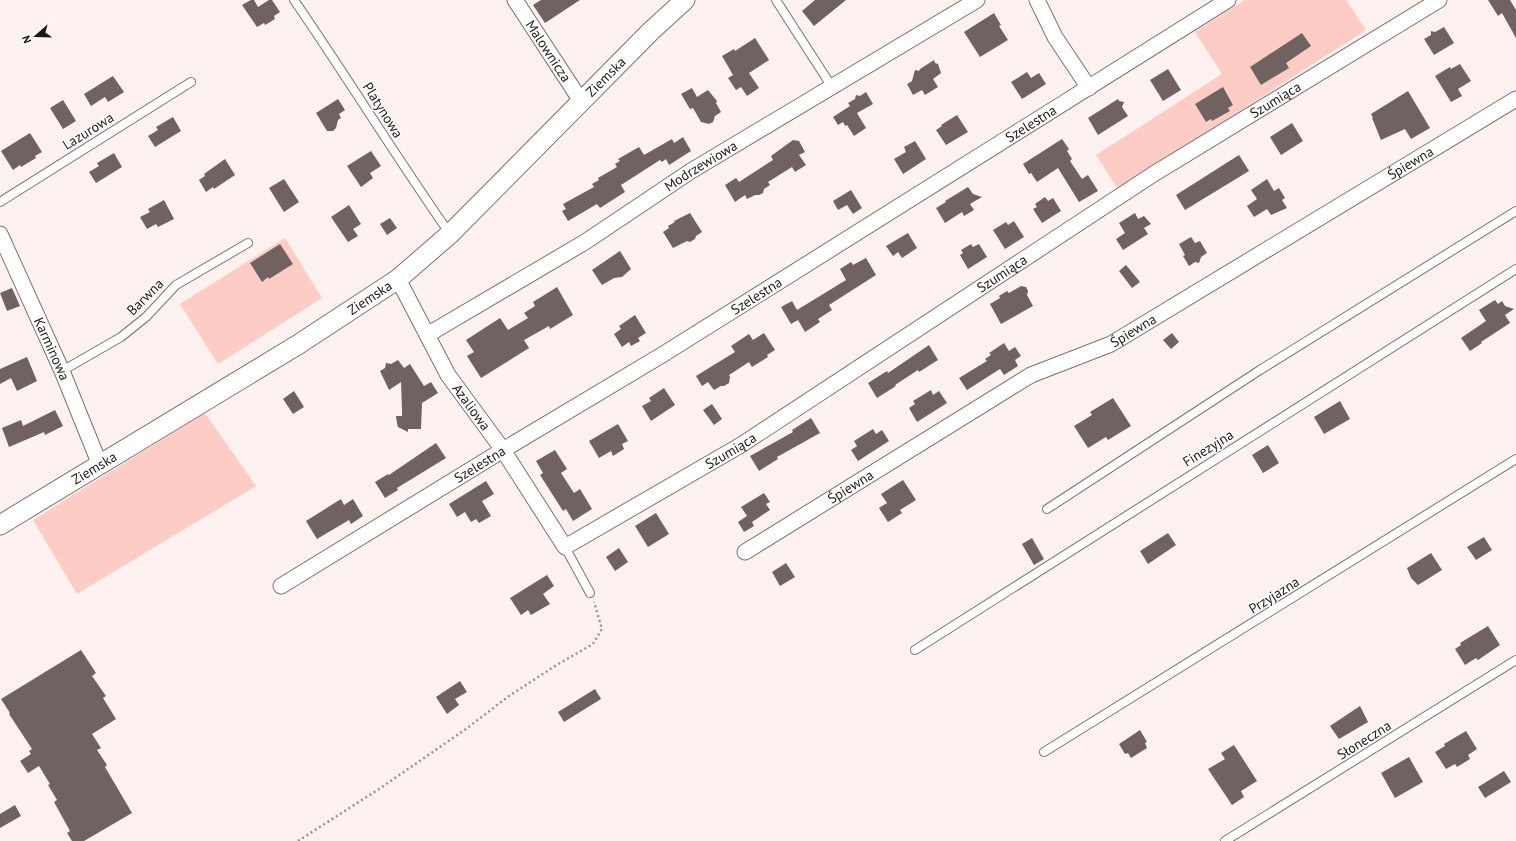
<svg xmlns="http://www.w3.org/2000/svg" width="1516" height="841" font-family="'PT Sans',sans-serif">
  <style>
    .green { fill: #fcccc5 }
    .building { fill: #6f6260 }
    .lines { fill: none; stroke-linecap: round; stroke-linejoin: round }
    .service-casing { stroke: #7e716e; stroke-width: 10 }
    .minor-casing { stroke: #7e716e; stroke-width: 17 }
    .tertiary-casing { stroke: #7e716e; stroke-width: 21 }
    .path { stroke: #9a918f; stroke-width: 2.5; stroke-dasharray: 2 3; stroke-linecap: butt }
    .service { stroke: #fff; stroke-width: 8 }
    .minor { stroke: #fff; stroke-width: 15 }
    .tertiary { stroke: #fff; stroke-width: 19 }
    .labels { text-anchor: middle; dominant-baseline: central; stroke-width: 3; stroke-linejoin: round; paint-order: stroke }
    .street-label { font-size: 14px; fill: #1d1817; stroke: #fff }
  </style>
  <rect width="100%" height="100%" fill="#fef2f0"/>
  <path class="green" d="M 1245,0 L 1346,0 L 1366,30 L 1118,189 L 1096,155 L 1222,74 L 1195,32 Z
    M 285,238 L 322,298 L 218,364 L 180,304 Z
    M 205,413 L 256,486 L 77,594 L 33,520 Z"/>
  <path class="building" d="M 251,0 L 254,0 L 258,7 L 269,0 L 272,0 L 280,12 L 274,16 L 275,19 L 265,25 L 264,23 L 257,27 L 242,5 Z
    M 541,0 L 580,0 L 545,23 L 533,5 Z
    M 815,0 L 846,0 L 814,26 L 802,11 Z
    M 1488,0 L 1510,0 L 1516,10 L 1516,38 L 1502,13 L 1498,16 Z
    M 994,13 L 1001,25 L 999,26 L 1008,40 L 980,57 L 964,32 Z
    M 1444,27 L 1454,43 L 1434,55 L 1424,39 L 1431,35 L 1431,31 L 1435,32 Z
    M 1302,33 L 1311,46 L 1286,63 L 1289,68 L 1261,85 L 1250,67 Z
    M 755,38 L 769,60 L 749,73 L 759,88 L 747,96 L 741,87 L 736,90 L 728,78 L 733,75 L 722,56 L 734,49 L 735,51 Z
    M 934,60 L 935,63 L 938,64 L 941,73 L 933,79 L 938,87 L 925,95 L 922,90 L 913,95 L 907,84 L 912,81 L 915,70 L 919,71 L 920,69 Z
    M 1460,64 L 1471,81 L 1458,89 L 1462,96 L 1451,102 L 1435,76 L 1450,67 L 1451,69 Z
    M 1168,69 L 1181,90 L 1163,101 L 1150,80 Z
    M 1027,72 L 1031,78 L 1039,73 L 1046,84 L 1022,99 L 1011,82 Z
    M 113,76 L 124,92 L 108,102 L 105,97 L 91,106 L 84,94 Z
    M 1223,87 L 1233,105 L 1228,108 L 1230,111 L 1212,121 L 1211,119 L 1206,122 L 1195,104 Z
    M 692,88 L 697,97 L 708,90 L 717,101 L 716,103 L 721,112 L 715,116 L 713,122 L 709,124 L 701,122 L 693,108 L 690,109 L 681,94 Z
    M 1408,91 L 1430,128 L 1411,139 L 1405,129 L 1381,140 L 1372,118 L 1373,118 L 1371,114 Z
    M 866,92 L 873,104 L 857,113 L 866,128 L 854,136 L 847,125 L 845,126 L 843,122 L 838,125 L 833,117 L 850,106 L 848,103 L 855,99 L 856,95 L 860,96 Z
    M 338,99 L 345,110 L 339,114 L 341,118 L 338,120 L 336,128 L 333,131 L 327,131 L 316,113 Z
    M 1118,99 L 1119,101 L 1124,102 L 1122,107 L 1128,116 L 1098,135 L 1088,118 Z
    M 63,100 L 76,121 L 63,129 L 50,108 Z
    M 957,115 L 968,132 L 946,145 L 936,130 L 942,126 L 941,125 Z
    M 173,117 L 181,131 L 155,147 L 148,136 L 158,130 L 156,127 Z
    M 1292,123 L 1303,141 L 1281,155 L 1270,137 Z
    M 30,133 L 42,152 L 35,156 L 36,158 L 21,167 L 20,165 L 13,170 L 1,151 Z
    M 683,137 L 691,151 L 669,165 L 666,159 L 662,162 L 660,160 L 621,185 L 625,192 L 600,208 L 597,204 L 568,221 L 562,211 L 566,209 L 563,204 L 594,187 L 592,184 L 599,180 L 598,178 L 617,167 L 615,164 L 620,161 L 618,159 L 639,147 L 644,155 L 672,139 L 674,143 Z
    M 1062,139 L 1069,149 L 1067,151 L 1072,159 L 1070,161 L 1082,179 L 1088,175 L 1098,191 L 1079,202 L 1058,168 L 1037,182 L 1031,173 L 1029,174 L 1023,164 Z
    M 793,140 L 799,141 L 805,152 L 799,155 L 806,165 L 795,172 L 792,167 L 768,182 L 770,185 L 764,189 L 763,193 L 759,195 L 755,195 L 747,199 L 745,195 L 735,202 L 725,185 L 736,178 L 739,182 L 773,160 L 771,156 Z
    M 915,141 L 926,159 L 903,174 L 894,159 L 906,152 L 904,147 Z
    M 371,151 L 381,166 L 370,173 L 373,178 L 361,187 L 347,166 Z
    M 114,153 L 122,167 L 96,183 L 89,172 L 99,166 L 97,163 Z
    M 1239,155 L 1249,171 L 1185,210 L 1176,195 Z
    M 225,159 L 235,175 L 214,189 L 213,187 L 206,192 L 199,180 L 205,176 L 204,174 Z
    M 284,179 L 299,202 L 284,212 L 269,188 Z
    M 1267,179 L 1274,191 L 1279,188 L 1285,198 L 1282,200 L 1287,208 L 1271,215 L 1267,209 L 1254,217 L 1247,206 L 1257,199 L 1251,190 Z
    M 968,187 L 973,194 L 982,197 L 970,204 L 974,210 L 964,216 L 962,212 L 945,223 L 936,208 L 946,202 L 945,201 Z
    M 851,190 L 862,208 L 853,214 L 847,205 L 838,210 L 833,201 Z
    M 1045,197 L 1048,201 L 1053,198 L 1061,211 L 1042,223 L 1033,209 L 1037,207 L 1035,204 Z
    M 164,200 L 174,219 L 158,227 L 156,224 L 147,229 L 140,217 L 150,212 L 148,209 Z
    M 349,205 L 361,224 L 353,229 L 358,236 L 348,242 L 331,217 Z
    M 690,213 L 702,232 L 696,236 L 695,239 L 690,242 L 687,241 L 673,248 L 663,232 L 669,228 L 668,226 L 675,222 L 674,221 Z
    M 1135,213 L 1138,219 L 1144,216 L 1151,224 L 1144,228 L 1148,234 L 1123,250 L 1116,239 L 1125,233 L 1119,223 Z
    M 390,218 L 397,228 L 387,235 L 380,224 Z
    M 1014,221 L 1024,237 L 1005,249 L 993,230 L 1006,222 L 1008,225 Z
    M 908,233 L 917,248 L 902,258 L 898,252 L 893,256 L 886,246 Z
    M 1191,237 L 1195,243 L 1200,241 L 1207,253 L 1201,257 L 1199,263 L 1195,262 L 1189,266 L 1183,256 L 1185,255 L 1179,244 Z
    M 280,244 L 293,264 L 269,279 L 268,277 L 262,282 L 250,263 Z
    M 971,244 L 973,247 L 979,244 L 987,257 L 968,269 L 960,255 L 963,253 L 961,250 Z
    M 620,251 L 631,269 L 622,277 L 614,278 L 602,285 L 592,270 Z
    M 866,258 L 876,275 L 829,305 L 832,310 L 818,319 L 820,322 L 805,332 L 798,320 L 791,324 L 781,307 L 792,301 L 797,310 L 846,280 L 840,269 L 851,262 L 853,265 Z
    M 1126,265 L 1140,282 L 1132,288 L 1119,271 Z
    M 1021,286 L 1026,287 L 1028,291 L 1027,295 L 1033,306 L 1001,324 L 990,304 L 1000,298 L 999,296 L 1007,291 L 1009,293 Z
    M 557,287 L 573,315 L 550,329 L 549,326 L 524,340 L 529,348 L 481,378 L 467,356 L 474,352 L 466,340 L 500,318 L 508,330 L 528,318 L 524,313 L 535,306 L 533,302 Z
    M 12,288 L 20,306 L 7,311 L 0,293 Z
    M 1495,300 L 1498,304 L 1502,301 L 1505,306 L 1514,309 L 1505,315 L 1510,323 L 1481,342 L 1482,343 L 1470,351 L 1461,338 L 1486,321 L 1479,310 Z
    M 635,315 L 646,333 L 638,338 L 640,341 L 631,346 L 629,342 L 622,347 L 614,334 L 621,329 L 619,326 Z
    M 764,333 L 775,350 L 767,355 L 768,357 L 752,367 L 749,362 L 729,375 L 730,377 L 729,383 L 724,386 L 721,386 L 714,390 L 708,382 L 702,386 L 696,376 L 735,352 L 731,346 L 749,334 L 753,340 Z
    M 1172,333 L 1179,342 L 1171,349 L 1163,340 Z
    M 1004,343 L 1009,351 L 1015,347 L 1021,356 L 1015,360 L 1018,366 L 1004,375 L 1000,369 L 967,390 L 959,378 L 987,361 L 985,359 L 991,355 L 989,353 Z
    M 929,345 L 938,360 L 919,372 L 918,370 L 895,385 L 896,386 L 877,398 L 868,383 L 887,371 L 888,373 Z
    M 27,357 L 37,381 L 17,391 L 11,378 L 0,384 L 0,369 Z
    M 398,360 L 404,368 L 410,364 L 424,386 L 431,382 L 438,393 L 422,403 L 421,429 L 408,429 L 408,432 L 398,427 L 397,423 L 396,416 L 402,416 L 402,410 L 401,382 L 389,390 L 380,371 L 385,368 L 386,363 L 391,364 Z
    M 664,388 L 675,405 L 651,421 L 642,406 L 651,401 L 649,398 Z
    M 931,390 L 933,395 L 939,391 L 947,403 L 917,422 L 909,408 L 915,404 L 913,401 Z
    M 294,391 L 304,407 L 293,414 L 283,399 Z
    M 1113,398 L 1131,426 L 1108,440 L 1106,437 L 1088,448 L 1074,426 L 1092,415 L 1090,412 Z
    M 1340,401 L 1350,419 L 1324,434 L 1314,417 Z
    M 712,404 L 722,419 L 714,425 L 703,410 Z
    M 55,410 L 63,426 L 45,435 L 44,432 L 9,447 L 2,428 L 21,420 L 23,426 Z
    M 811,418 L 820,433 L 777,457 L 778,459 L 759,471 L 750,456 L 793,432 L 792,430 Z
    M 618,424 L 628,441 L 622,444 L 624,449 L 613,456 L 611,451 L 599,458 L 589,441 Z
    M 873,429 L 876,434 L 882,430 L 889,441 L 858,461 L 851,450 L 857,446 L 854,441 Z
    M 436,443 L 446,458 L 397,488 L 398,490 L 385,498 L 375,482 L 388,474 L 389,475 Z
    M 1268,445 L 1279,463 L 1263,473 L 1252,455 Z
    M 555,450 L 567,469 L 561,473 L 574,493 L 580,489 L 592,509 L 573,521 L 566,509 L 563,511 L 540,475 L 543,473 L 536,461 Z
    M 903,480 L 916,500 L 900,510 L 902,513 L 888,522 L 879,508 L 887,503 L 881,494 Z
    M 486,481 L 494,494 L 482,501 L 491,516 L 479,523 L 476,519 L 471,522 L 465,512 L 457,517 L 449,504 Z
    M 764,493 L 770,502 L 766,504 L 770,510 L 752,522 L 754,526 L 744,532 L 738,522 L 747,516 L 741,507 Z
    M 341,499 L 344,505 L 353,499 L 363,516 L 351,524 L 349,520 L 317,539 L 306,521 Z
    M 656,513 L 669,534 L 648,547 L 635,526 Z
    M 1168,533 L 1176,545 L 1148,564 L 1140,551 Z
    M 1484,537 L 1492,550 L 1476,560 L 1467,547 Z
    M 1032,538 L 1044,559 L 1034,565 L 1022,544 Z
    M 619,548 L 628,562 L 615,571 L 606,557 Z
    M 1431,553 L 1442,570 L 1418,585 L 1411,578 L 1407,568 Z
    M 786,563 L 795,577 L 780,586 L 772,572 Z
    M 547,575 L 554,586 L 543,594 L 550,604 L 531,615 L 528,610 L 521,615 L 510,598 Z
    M 1488,626 L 1500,645 L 1478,660 L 1476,658 L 1465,665 L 1455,649 L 1461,645 L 1460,643 Z
    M 81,650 L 96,673 L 92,676 L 106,696 L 103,698 L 116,719 L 92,734 L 101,748 L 97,750 L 107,765 L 105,767 L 132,813 L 84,841 L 72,841 L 67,833 L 70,831 L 54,802 L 57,800 L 48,785 L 50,784 L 39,766 L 28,773 L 20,761 L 31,754 L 29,751 L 32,749 L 9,714 L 10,713 L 1,699 Z
    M 460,681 L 467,692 L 455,699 L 459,705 L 447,714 L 436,697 Z
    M 595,689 L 601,699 L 564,722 L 558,712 Z
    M 1360,706 L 1368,722 L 1339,739 L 1330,726 Z
    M 1140,730 L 1147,742 L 1145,743 L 1147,748 L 1131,758 L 1128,753 L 1125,754 L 1119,744 Z
    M 1466,731 L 1477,749 L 1468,755 L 1470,759 L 1457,767 L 1455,764 L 1446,769 L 1435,752 L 1445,746 L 1444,744 Z
    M 1234,745 L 1257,781 L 1241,791 L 1244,797 L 1232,805 L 1208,769 L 1225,759 L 1221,753 Z
    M 1409,757 L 1423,782 L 1395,798 L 1381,773 Z
    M 1504,771 L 1511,782 L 1485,798 L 1478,787 Z
    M 15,805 L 21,816 L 0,828 L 0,814 Z"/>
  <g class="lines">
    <defs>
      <path id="service" d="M 294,0 C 347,77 396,157 450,234
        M 776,0 L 832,87
        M 0,202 L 191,82
        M 62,371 L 121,337 L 146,317 L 176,285 L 248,243
        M 1047,509 L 1260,370 L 1516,211
        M 565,547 L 590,593
        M 915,650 L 1516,269
        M 1044,752 L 1516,459
        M 1225,841 L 1516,660"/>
      <g id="minor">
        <path id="s1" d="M 515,0 L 581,101"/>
        <path d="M 1037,0 L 1055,37 L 1089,88"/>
        <path id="s2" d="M 0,234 L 62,371 L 100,465"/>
        <path id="s3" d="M 398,279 L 448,375 L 503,450 L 565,547 L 741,445 L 1152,175 L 1439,0"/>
        <path id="s4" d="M 427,335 L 585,242 L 691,171 L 977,0"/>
        <path id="s5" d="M 745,552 L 1031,375 L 1111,344 L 1516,99"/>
        <path id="s6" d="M 281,586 L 503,450 L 662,355 L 1228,0"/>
      </g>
      <g id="tertiary">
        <path id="s7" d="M 0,525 L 299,344 L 398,279 L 450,234 L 651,31 L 685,0"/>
      </g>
    </defs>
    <use href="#service" class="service-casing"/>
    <use href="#minor" class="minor-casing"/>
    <use href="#tertiary" class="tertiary-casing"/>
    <path class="path" d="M 298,841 L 379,789 L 466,729 L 509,696 L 555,666 L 593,644 L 602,629 L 594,602"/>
    <use href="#service" class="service"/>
    <use href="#minor" class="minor"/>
    <use href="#tertiary" class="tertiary"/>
  </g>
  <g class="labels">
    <g class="street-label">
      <text stroke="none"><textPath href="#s1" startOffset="61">Malownicza</textPath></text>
      <text stroke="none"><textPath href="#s7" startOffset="758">Ziemska</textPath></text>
      <text stroke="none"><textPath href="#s3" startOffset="1156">Szumiąca</textPath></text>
      <text transform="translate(383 110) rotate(58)">Platynowa</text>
      <text stroke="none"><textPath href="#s6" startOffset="881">Szelestna</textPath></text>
      <text transform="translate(88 131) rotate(-32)">Lazurowa</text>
      <text stroke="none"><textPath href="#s5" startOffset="772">Śpiewna</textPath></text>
      <text stroke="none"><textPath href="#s4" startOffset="322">Modrzewiowa</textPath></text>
      <text stroke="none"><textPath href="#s3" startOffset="832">Szumiąca</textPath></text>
      <text stroke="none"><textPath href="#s6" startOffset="557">Szelestna</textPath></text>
      <text transform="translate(145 297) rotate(-45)">Barwna</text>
      <text stroke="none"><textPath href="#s7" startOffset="434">Ziemska</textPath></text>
      <text stroke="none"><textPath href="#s5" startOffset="448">Śpiewna</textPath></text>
      <text stroke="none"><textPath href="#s2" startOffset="126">Karminowa</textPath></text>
      <text stroke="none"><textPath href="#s3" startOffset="148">Azaliowa</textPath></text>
      <text transform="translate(1208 448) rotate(-32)">Finezyjna</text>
      <text stroke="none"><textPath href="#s3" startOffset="508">Szumiąca</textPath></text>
      <text stroke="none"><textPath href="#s6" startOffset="233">Szelestna</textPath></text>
      <text stroke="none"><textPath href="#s7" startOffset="110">Ziemska</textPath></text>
      <text stroke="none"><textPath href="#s5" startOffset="124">Śpiewna</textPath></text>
      <text transform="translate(1274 595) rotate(-32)">Przyjazna</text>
      <text transform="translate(1364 740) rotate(-32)">Słoneczna</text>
    </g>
  </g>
  <g transform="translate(36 36) rotate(250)" stroke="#ffffff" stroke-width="3" paint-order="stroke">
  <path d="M0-3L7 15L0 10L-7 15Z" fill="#1d1817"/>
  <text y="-6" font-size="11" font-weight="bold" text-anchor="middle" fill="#1d1817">N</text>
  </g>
</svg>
